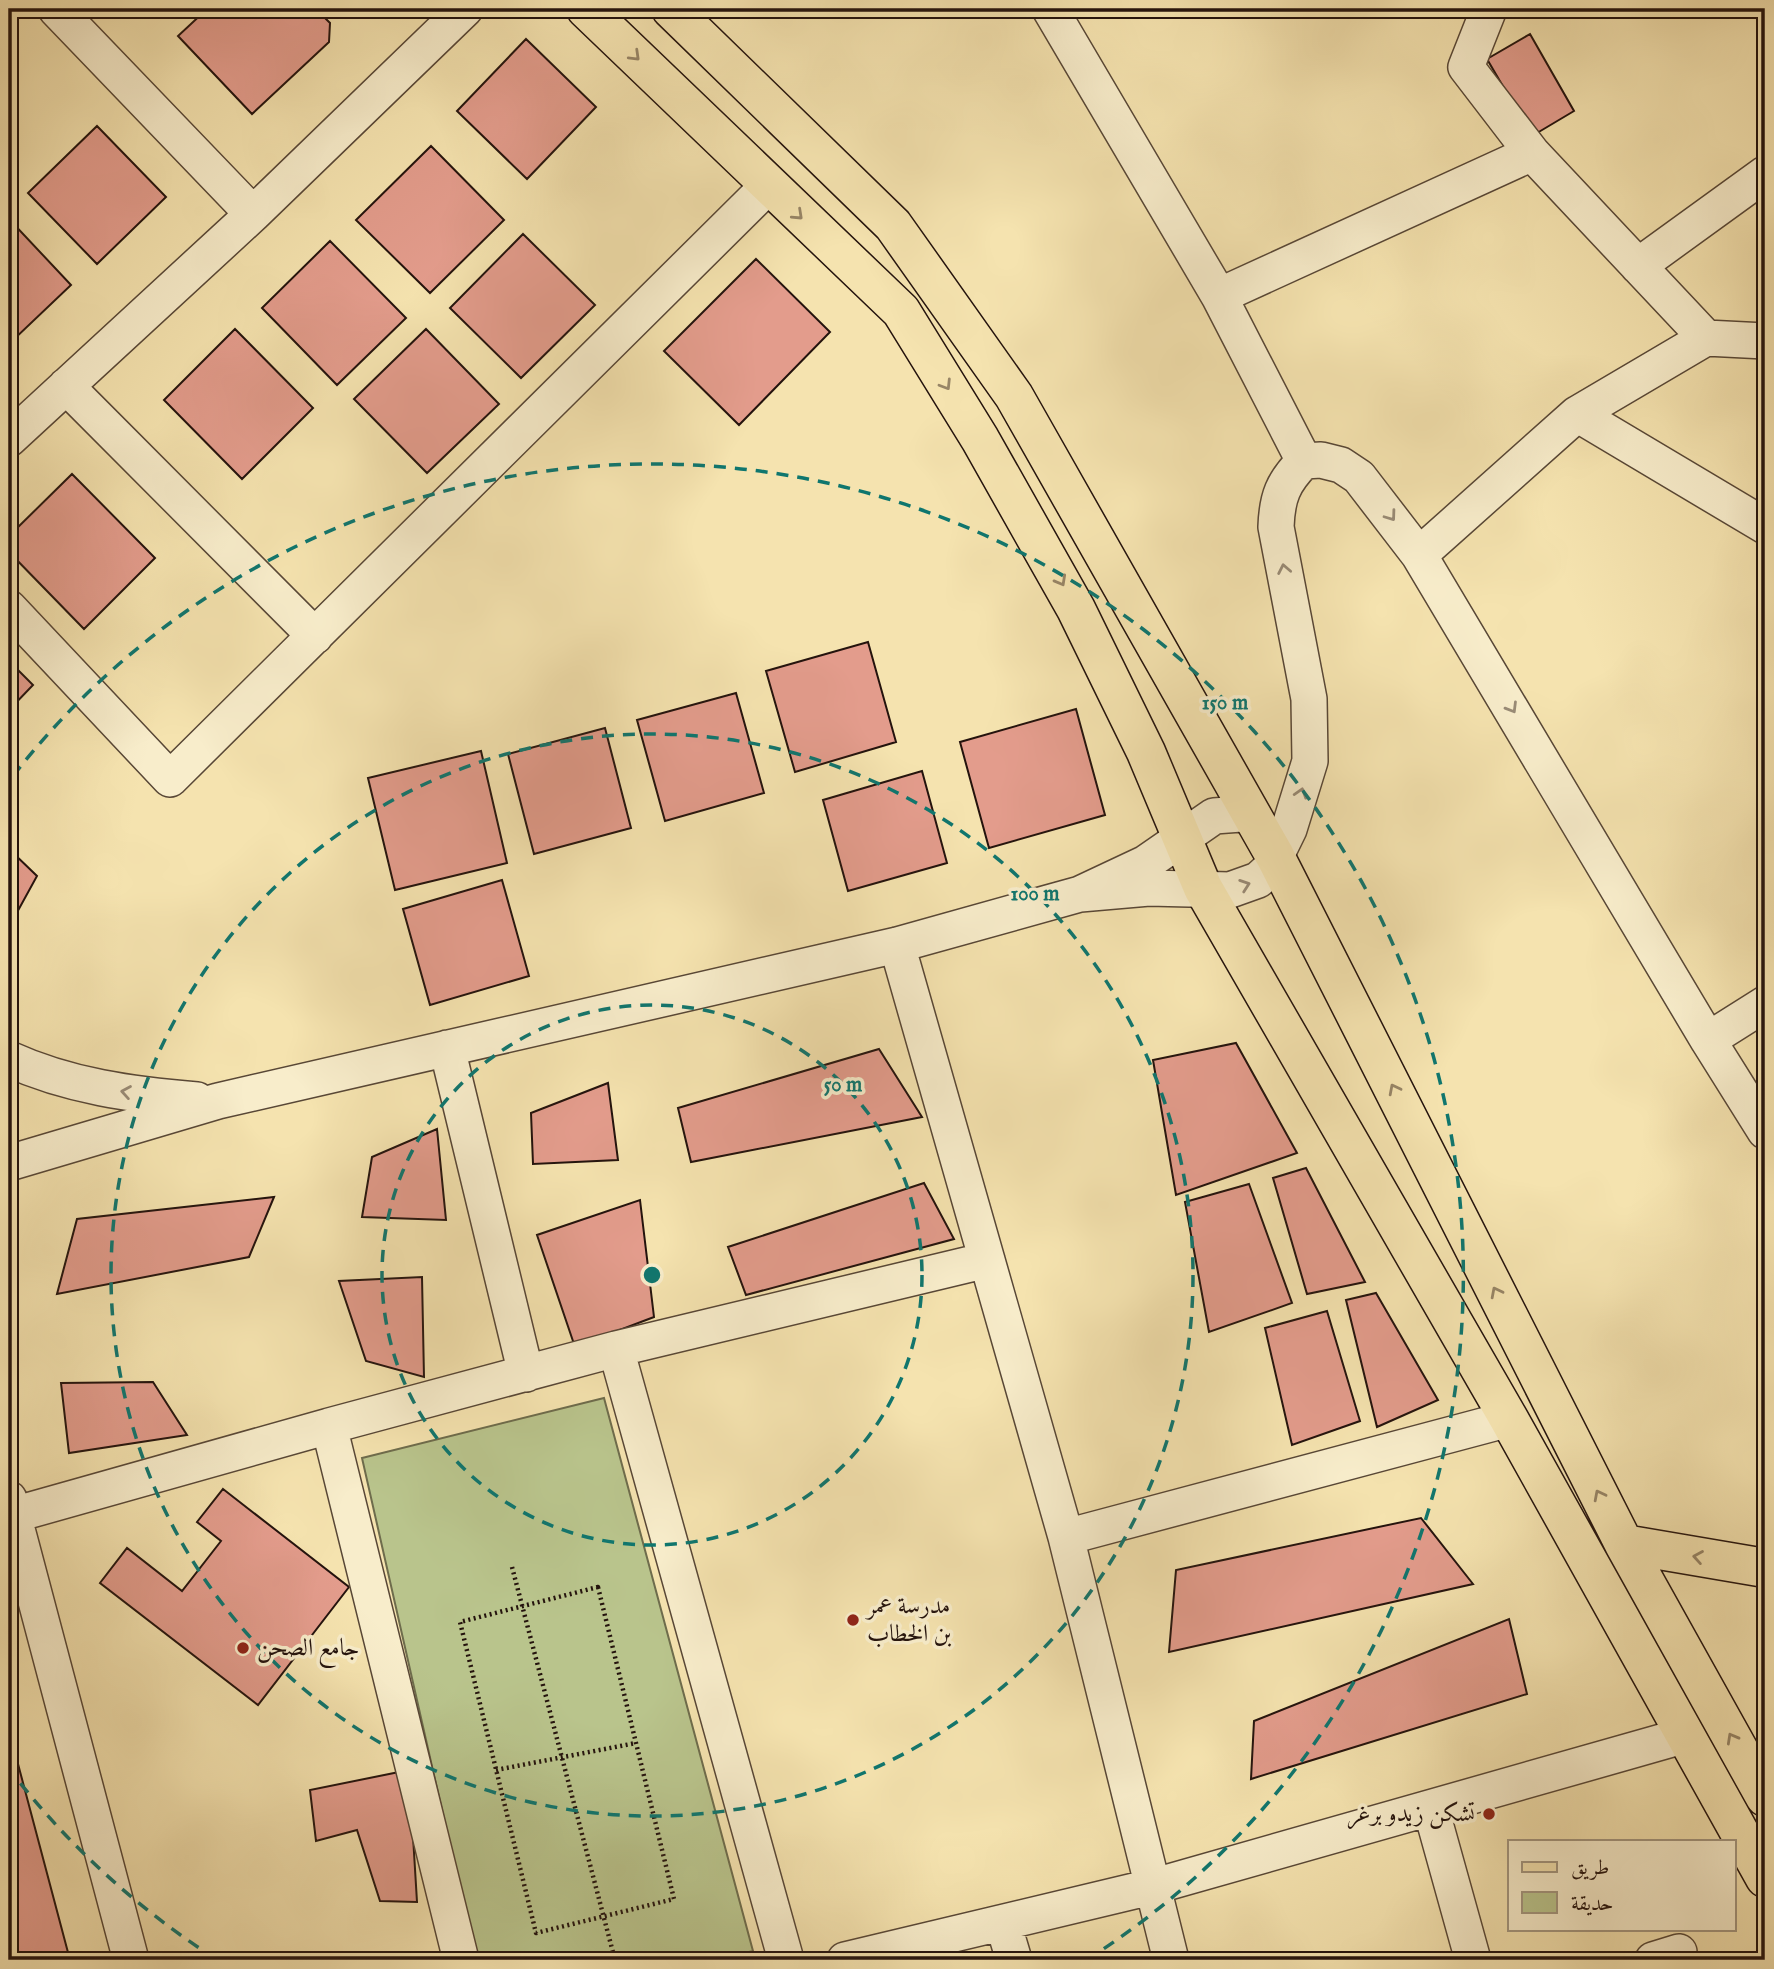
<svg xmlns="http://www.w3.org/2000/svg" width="1774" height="1969" font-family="'IM FELL English',Amiri,serif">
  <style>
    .green { fill: #b9c48c; stroke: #6e6c4c; stroke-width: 2 }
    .building { fill: #e39c8c; stroke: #24130d; stroke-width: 2 }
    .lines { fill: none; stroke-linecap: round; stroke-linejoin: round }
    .minor-casing { stroke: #584736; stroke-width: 38 }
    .major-casing { stroke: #24130d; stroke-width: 41 }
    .path { stroke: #24130d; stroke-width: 4.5; stroke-dasharray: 2 3.5; stroke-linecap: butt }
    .minor { stroke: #f8edcb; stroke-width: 35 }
    .major { stroke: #f5e3af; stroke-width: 38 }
    .oneway { stroke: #978566 }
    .oneway2 { stroke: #998b76 }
    .ring { fill: none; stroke: #0f766e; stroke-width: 3.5; stroke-dasharray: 12 9 }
    .poi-dot { fill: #8f2418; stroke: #f8edcb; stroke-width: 2.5 }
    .labels { text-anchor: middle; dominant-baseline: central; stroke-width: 7; stroke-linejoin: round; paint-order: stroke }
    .poi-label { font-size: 24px; fill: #24130d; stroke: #f8edcb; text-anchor: start }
    .centre { fill: #0f766e; stroke: #f8edcb; stroke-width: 3.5 }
    .ring-label { font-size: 21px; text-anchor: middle; font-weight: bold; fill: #0f766e; stroke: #f8edcb; stroke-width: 7; stroke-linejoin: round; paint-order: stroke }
  </style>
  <rect width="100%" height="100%" fill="#f5e3af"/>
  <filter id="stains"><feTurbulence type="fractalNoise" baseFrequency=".00286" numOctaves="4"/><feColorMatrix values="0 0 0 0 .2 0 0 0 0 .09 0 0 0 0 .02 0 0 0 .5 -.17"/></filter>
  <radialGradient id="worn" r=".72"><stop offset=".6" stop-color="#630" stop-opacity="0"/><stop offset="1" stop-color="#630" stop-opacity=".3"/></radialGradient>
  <path class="green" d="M 604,1398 L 753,1951 L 718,1960 L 476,1960 L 362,1458 Z"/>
  <path class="building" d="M 207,9 L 316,9 L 330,23 L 329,42 L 252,114 L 178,36 Z
    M 1530,34 L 1574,111 L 1532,136 L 1487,59 Z
    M 526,39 L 596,107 L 527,179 L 457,111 Z
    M 97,126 L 166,197 L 97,264 L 28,193 Z
    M 431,146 L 504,220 L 430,293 L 356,220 Z
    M 9,219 L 71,285 L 9,344 Z
    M 523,234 L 595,305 L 521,378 L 450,308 Z
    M 330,241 L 406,318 L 337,385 L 262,308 Z
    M 756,259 L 830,332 L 739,425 L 664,351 Z
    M 235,329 L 313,408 L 242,479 L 164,400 Z
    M 426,329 L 499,404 L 427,473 L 354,399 Z
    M 72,474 L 155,558 L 84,629 L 9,552 L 9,536 Z
    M 868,642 L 896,742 L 795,772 L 766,671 Z
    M 9,661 L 33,685 L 9,710 Z
    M 736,693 L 764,793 L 665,821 L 637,720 Z
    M 1076,709 L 1105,815 L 989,848 L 960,742 Z
    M 605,728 L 631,828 L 534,854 L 508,754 Z
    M 481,751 L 507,863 L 395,890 L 368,778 Z
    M 922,771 L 947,863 L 848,891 L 823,800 Z
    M 9,849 L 37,876 L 9,927 Z
    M 502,880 L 529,976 L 430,1005 L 403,909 Z
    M 1236,1043 L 1297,1153 L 1176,1195 L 1153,1060 Z
    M 879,1049 L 922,1117 L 691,1162 L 678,1108 Z
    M 608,1083 L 618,1160 L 533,1164 L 531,1113 Z
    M 437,1129 L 446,1220 L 362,1217 L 372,1157 Z
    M 1306,1168 L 1365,1282 L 1307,1294 L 1273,1178 Z
    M 924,1183 L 954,1239 L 746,1295 L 728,1247 Z
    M 1249,1184 L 1292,1303 L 1209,1332 L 1185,1202 Z
    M 274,1197 L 249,1257 L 57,1294 L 77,1219 Z
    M 640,1200 L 654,1317 L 575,1347 L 537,1235 Z
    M 422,1277 L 424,1377 L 366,1361 L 339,1281 Z
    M 1376,1293 L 1438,1400 L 1377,1427 L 1346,1300 Z
    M 1327,1311 L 1360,1421 L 1292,1445 L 1265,1328 Z
    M 153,1382 L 187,1435 L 69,1453 L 61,1383 Z
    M 223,1489 L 349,1587 L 258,1705 L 100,1583 L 127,1548 L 182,1591 L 221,1541 L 197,1522 Z
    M 1421,1518 L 1473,1584 L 1169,1652 L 1176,1570 Z
    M 1509,1619 L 1527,1694 L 1251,1779 L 1254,1721 Z
    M 9,1730 L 70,1960 L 9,1960 Z
    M 409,1770 L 417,1902 L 380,1901 L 357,1830 L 316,1841 L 310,1790 Z
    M 414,1954 L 415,1960 L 380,1960 Z"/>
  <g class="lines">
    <defs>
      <path id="minor" d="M 56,9 L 253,214
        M 1050,9 L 1219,296 L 1304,461
        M 1638,266 L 1765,174
        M 1219,296 L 1532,153
        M 1706,338 L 1765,341
        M 66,386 L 315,636
        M 1577,414 L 1765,526
        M 9,439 L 253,214 L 465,9
        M 1419,555 L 1577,414 L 1706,338 L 1532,153 L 1466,67 L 1489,9
        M 9,608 L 170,779 L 768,186
        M 1080,894 L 1149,888 L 1230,890 L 1258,880 L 1269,870 L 1289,829 L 1310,761 L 1309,699 L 1276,527 C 1277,497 1283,482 1304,461 L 1321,460 L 1341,465 L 1359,477 L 1419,555 L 1708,1040 L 1765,1131
        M 897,945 L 1066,1537 L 1171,1960
        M 1708,1040 L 1765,1004
        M 447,1048 L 526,1374
        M 9,1059 C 68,1086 133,1095 197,1100
        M 9,1163 L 218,1101 L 897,945 L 1080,894 L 1146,863 L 1214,816 L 1241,814 L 1254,818
        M 616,1349 L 987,1260
        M 9,1499 L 131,1960
        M 13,1515 L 329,1426
        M 1066,1537 L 1509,1419
        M 1431,1809 L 1473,1960
        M 1003,1923 L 1014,1960
        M 461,1960 L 329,1426 L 616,1349 L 786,1960
        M 845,1960 L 1155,1886 L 1686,1735
        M 1653,1960 L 1679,1952"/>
      <path id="major" d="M 586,9 L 901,311 L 980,439 L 1076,609 L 1146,752 L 1203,888 L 1509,1419 L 1765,1878
        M 671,9 L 893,225 L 1014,396 L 1275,856 L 1624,1544 L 1765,1797
        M 1624,1544 L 1765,1568"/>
    </defs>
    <use href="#minor" class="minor-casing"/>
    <use href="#major" class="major-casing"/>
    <path class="path" d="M 512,1567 L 615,1960
      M 598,1587 L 674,1899 L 536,1933 L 460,1622 Z
      M 496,1770 L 636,1743"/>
    <use href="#minor" class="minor"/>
    <use href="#major" class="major"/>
  </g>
  <defs><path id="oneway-chevron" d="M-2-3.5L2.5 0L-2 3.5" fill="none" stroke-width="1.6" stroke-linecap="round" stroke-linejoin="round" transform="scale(1.75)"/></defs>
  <g class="oneway">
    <use href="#oneway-chevron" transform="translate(635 56) rotate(44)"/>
    <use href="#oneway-chevron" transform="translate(798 215) rotate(43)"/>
    <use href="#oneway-chevron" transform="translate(946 385) rotate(58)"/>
    <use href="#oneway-chevron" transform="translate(1061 581) rotate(61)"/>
    <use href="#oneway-chevron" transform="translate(1394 1089) rotate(-117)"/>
    <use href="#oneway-chevron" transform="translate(1496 1292) rotate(-117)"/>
    <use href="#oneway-chevron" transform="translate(1599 1495) rotate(-117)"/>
    <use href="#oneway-chevron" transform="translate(1698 1557) rotate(-170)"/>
    <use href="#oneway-chevron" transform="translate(1732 1738) rotate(-119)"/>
  </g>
  <g class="oneway2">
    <use href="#oneway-chevron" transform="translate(1391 516) rotate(54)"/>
    <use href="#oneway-chevron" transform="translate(1284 569) rotate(-101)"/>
    <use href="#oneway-chevron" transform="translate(1512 708) rotate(59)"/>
    <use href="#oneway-chevron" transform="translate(1301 793) rotate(-73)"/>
    <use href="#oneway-chevron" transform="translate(1245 885) rotate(-19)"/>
    <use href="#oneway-chevron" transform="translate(126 1092) rotate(-170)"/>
  </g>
  <g class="ring">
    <circle cx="652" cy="1275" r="270"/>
    <circle cx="652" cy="1275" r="541"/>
    <path d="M216 1959A811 811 0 0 1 13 1774M13 776A811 811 0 1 1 1088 1959"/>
  </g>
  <g class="poi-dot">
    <circle cx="853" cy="1620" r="7"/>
    <circle cx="243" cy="1648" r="7"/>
    <circle cx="1489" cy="1814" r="7"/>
  </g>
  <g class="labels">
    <g class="poi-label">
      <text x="867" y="1606">مدرسة عمر<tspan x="867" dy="28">بن الخطاب</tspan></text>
      <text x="257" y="1648">جامع الصحن</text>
      <text x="1475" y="1814" text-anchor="end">تشكن زيدو برغر</text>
    </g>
  </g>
  <circle cx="652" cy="1275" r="10" class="centre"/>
  <g class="ring-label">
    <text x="1225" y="709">150 m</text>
    <text x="1035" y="900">100 m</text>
    <text x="843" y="1091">50 m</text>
  </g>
  <rect width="1774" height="1969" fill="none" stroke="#f5e3af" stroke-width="35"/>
  <rect x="10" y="10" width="1753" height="1948" fill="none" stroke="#24130d" stroke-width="3.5"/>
  <rect x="18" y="18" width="1739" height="1934" fill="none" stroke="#24130d" stroke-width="2"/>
  <rect x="1508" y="1840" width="228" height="91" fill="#f8edcb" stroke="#a3967f" stroke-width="2"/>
  <rect x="1522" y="1862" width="35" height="10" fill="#f5e3af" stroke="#a3967f" stroke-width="2"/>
  <text x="1571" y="1874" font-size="21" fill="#24130d">طريق</text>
  <rect x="1522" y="1892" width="35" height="21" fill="#b9c48c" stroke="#a3967f" stroke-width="2"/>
  <text x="1571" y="1910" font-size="21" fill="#24130d">حديقة</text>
  <rect width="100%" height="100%" filter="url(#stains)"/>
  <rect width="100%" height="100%" fill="url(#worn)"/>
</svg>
